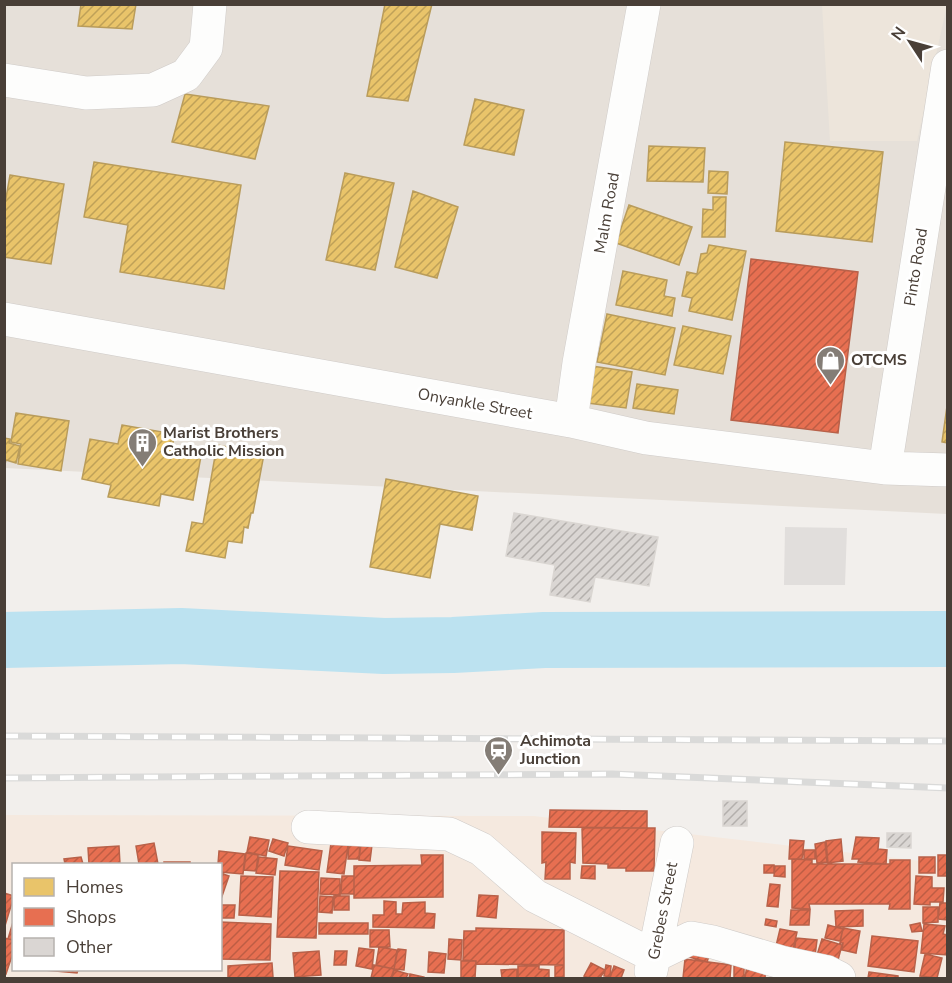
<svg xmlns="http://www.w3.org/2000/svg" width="952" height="983" font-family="'Nunito Sans',sans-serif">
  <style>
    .residential { fill: #e6e0d9 }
    .commercial { fill: #f5e9df; fill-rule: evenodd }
    .education { fill: #ede5db }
    .parking { fill: #e1dedc }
    .homes { fill: url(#homes-hatch); stroke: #b99c5b; stroke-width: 1.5 }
    .shops { fill: url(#shops-hatch); stroke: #b86149; stroke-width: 1.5 }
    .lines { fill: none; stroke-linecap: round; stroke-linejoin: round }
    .river { stroke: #bce2f0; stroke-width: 56 }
    .building { fill: url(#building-hatch); stroke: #dad6d2; stroke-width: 1.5 }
    .minor-casing { stroke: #cfcbc8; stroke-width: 34 }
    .minor { stroke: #fdfdfc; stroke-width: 33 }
    .rail-casing { stroke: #dadad9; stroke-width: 7 }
    .rail { stroke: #fff; stroke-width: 4.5; stroke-dasharray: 14; stroke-linecap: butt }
    .labels { text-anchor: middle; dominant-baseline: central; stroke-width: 6; stroke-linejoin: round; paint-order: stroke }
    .street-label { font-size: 16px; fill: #493f37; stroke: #fff }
    .poi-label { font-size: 16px; font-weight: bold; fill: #493f37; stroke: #fff; text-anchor: start }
  </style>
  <defs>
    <pattern id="homes-hatch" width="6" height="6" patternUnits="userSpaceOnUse" patternTransform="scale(1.5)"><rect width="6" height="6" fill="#e9c46a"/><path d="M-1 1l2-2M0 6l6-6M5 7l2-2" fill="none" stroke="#bfa158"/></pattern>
    <pattern id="shops-hatch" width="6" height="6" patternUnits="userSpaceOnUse" patternTransform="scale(1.5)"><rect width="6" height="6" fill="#e76f51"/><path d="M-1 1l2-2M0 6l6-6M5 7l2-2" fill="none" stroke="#bd5d44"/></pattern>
    <pattern id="building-hatch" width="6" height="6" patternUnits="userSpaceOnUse" patternTransform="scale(1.5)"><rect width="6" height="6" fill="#dad6d3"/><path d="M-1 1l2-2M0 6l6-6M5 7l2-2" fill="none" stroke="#b3afac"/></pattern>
  </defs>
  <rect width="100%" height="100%" fill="#f2efec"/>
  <path class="residential" d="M 5,5 L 947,5 L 947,514 L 5,468 Z"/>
  <path class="commercial" d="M 5,815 L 534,816 L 947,864 L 947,978 L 5,978 ZM 14,864 L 220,864 L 220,970 L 14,970 Z"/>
  <path class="education" d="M 822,4 L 947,5 L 917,141 L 830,141 Z"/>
  <path class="parking" d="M 785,527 L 847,528 L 845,585 L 784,585 Z"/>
  <path class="homes" d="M 81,4 L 136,4 L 132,29 L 78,26 Z
    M 385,4 L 432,4 L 408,101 L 367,96 Z
    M 185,94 L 269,106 L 255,159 L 172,142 Z
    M 475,99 L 524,110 L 514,155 L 464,145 Z
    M 785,142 L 883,152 L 872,242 L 776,231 Z
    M 649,146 L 705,148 L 703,182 L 647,181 Z
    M 94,162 L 241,185 L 224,289 L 120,272 L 128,225 L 84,217 Z
    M 709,171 L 728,172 L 727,194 L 708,193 Z
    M 345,173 L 394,183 L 375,270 L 326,260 Z
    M 10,175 L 64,184 L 51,264 L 4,257 L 4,209 Z
    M 413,191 L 458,207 L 437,278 L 395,267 Z
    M 713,197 L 726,197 L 725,237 L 702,237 L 703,209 L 713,210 Z
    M 629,205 L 692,227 L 679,265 L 616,243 Z
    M 709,245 L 746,251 L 732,320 L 689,311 L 692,298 L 682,296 L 687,272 L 697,274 L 701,254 L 707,253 Z
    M 623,271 L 667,280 L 664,296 L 675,298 L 672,316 L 616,305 Z
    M 607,314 L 675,328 L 665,375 L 597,362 Z
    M 683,326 L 731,336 L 723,374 L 674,365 Z
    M 585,365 L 632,372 L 626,408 L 580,402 Z
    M 637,384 L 678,390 L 674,414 L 633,408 Z
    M 948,399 L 948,443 L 942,442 Z
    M 16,413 L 69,421 L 61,471 L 18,464 L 21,444 L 11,442 Z
    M 122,425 L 174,434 L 172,450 L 201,456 L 193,500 L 161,494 L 159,506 L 108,497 L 111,485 L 82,479 L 90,439 L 118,444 Z
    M 4,438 L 10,439 L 9,443 L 20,446 L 16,463 L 6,460 L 4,468 Z
    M 217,445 L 264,454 L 253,513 L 251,513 L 248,528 L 244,527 L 242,543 L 228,541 L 225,558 L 186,551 L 192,522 L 203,524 Z
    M 386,479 L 478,496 L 472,530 L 440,524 L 430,578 L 370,567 Z"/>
  <path class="shops" d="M 751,259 L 858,272 L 838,433 L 731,420 Z
    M 550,810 L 647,811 L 647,828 L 549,827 Z
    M 582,828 L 655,828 L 654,871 L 626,871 L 626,868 L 608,868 L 608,864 L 583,863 Z
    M 542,832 L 576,833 L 575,863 L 570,862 L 570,879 L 545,879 L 546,862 L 542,863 Z
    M 250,837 L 269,840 L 266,856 L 247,852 Z
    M 856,837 L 879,838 L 878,849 L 887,850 L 886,864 L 858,862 L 859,859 L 852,859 Z
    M 273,839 L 288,843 L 284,856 L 269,851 Z
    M 841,839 L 843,861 L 828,863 L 826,841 Z
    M 349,840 L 360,841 L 359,859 L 348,859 Z
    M 790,840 L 804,841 L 802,859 L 789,859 Z
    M 825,842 L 827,862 L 817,863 L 815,844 Z
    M 154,843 L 158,864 L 139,864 L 136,846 Z
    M 331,843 L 348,845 L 344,874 L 327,872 Z
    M 361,844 L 372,845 L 370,861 L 359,860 Z
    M 119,846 L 120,864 L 89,864 L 88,848 Z
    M 288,846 L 322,851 L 319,870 L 285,865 Z
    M 804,850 L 815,850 L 815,859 L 804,859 Z
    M 219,851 L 245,854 L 243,874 L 220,872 L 220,864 L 218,864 Z
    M 246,853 L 258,855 L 256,871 L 244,870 Z
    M 421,855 L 443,855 L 443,897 L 354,898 L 354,866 L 422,865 Z
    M 938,855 L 948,855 L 948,876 L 938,876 Z
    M 81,857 L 83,864 L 65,864 L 64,859 Z
    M 259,857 L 277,859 L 275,875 L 256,873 Z
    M 919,857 L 935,857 L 935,873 L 919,873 Z
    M 792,859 L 812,860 L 812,864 L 890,864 L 890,860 L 910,860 L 910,909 L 889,909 L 890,904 L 809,904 L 810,909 L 792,908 Z
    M 164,862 L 190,862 L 190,864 L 164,864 Z
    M 764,865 L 774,865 L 774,873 L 764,873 Z
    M 582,866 L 595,866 L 595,879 L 581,878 Z
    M 775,866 L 785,866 L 785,877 L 774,876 Z
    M 280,871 L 319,872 L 316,938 L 277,937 Z
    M 220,873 L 229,876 L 220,902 Z
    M 241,876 L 273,877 L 271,917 L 239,915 Z
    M 342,876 L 354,876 L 354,894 L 341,894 Z
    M 916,876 L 932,877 L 932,888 L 944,888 L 943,902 L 930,902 L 930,905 L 914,904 Z
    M 321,878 L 340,879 L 340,895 L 320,894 Z
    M 770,884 L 780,885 L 778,907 L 767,906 Z
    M 4,893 L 14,896 L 4,929 Z
    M 479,895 L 498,896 L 496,918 L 477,916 Z
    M 320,896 L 333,897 L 332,913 L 319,912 Z
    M 334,896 L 349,896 L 349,910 L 334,910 Z
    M 384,901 L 396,902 L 396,914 L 402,914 L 403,903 L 425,902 L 425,913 L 435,914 L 434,928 L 373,927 L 373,915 L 384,915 Z
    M 940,903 L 948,903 L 948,920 L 938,919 Z
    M 220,905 L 235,905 L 234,918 L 220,918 Z
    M 923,907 L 938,907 L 938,922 L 923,923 Z
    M 791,910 L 810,910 L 809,925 L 790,925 Z
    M 863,910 L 863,926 L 836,927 L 835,911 Z
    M 766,919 L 777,921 L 776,927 L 765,925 Z
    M 13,922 L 14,922 L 14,940 L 8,939 Z
    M 220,922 L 271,924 L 270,960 L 220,959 Z
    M 319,923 L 368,923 L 368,934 L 319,934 Z
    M 920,923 L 922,931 L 912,932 L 910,925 Z
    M 924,924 L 945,926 L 943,934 L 948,935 L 948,955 L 921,953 Z
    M 828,925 L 843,929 L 840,941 L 825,938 Z
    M 476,928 L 564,930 L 564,965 L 476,964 L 476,961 L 463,960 L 464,931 L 476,931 Z
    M 843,928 L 860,931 L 856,953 L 842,950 L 843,943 L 840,943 Z
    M 780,929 L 797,932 L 793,950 L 776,946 Z
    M 370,930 L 389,930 L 390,947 L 370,947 Z
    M 872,936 L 918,941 L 914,972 L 868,966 Z
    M 4,938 L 14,940 L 14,950 L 6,974 L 4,973 Z
    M 796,938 L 817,940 L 815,956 L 794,955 Z
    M 449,939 L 462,940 L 461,960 L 448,959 Z
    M 822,939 L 842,945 L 838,960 L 817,955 Z
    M 692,945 L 711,950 L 707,962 L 689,957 Z
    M 379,947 L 397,950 L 394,969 L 376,965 Z
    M 359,948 L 374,950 L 372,969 L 356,966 Z
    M 398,949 L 406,950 L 404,970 L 394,969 Z
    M 319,951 L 321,975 L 295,977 L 293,953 Z
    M 335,951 L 347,951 L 346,965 L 334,965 Z
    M 429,952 L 446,954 L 444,973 L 428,972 Z
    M 925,954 L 942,958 L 937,978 L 920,976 Z
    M 685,959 L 731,965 L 730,978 L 683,978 Z
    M 461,961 L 476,961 L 475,978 L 461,978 Z
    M 272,963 L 273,977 L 228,978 L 228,966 Z
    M 591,963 L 605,970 L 600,978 L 589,978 L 584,976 Z
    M 734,964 L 744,965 L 744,978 L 734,978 Z
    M 374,965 L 394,969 L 391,978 L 371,978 Z
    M 564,965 L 564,977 L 555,977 L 555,966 Z
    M 606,965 L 611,966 L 610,977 L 604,976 Z
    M 747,965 L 766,967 L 765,978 L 745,978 Z
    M 518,966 L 539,966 L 539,969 L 549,970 L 549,978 L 518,978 Z
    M 614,966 L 624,970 L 621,978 L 610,978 Z
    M 517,969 L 517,978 L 502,978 L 501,970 Z
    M 44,970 L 78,970 L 77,973 Z
    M 394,970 L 408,974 L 406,978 L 392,978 Z
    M 869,972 L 898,976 L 898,978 L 868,978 Z
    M 410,974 L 424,977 L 424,978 L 409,978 Z"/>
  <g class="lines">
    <path class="river" d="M 4,640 L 181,636 L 384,646 L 453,645 L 544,640 L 948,639"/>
  </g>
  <path class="building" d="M 514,513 L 658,537 L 649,586 L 595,577 L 590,602 L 550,595 L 555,565 L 506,556 Z
    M 723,801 L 747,801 L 747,826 L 723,826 Z
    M 887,833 L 911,833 L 911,848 L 887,847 Z"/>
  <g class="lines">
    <defs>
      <path id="minor" d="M 4,80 L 86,93 L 153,90 L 186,75 L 206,48 L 210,4
        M 4,319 L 571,421 L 646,438 L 885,468 L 948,470
        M 571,421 L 579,363 L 644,4
        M 885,468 L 948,66
        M 308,827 L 449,834 L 481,849 L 535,896 L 654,956 L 691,938 L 713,942 L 784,963 L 827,972 L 839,978
        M 651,971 L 677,843"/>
    </defs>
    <use href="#minor" class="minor-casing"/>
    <use href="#minor" class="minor"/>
    <defs>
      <path id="rail" d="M 4,736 L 948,741
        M 4,778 L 612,774 L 948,788"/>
    </defs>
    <use href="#rail" class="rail-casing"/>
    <use href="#rail" class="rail"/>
  </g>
  <defs>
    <symbol id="shop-pin" viewBox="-11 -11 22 30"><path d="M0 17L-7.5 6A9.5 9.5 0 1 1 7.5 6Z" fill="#847d76" stroke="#fff"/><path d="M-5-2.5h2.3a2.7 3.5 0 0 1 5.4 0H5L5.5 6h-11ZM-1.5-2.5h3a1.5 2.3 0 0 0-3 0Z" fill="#fff"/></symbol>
    <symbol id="building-pin" viewBox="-11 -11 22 30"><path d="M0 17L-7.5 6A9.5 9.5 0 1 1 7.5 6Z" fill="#847d76" stroke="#fff"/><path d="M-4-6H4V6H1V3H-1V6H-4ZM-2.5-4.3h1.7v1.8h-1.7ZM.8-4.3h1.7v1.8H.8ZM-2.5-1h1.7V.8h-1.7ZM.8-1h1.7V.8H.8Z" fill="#fff"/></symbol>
    <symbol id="station-pin" viewBox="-11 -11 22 30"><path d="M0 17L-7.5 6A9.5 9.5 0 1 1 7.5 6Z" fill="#847d76" stroke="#fff"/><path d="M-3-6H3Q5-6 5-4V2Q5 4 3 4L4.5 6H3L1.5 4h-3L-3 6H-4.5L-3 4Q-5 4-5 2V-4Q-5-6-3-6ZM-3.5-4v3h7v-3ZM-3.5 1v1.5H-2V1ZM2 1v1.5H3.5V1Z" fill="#fff"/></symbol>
  </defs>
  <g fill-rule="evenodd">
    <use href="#shop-pin" x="814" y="344" width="33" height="45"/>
    <use href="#building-pin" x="126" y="426" width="33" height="45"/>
    <use href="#station-pin" x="482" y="734" width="33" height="45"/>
  </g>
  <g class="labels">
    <g class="street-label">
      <text transform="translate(607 213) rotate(-80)">Malm Road</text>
      <text transform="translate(916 267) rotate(-81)">Pinto Road</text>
      <text transform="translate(475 404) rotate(10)">Onyankle Street</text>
      <text transform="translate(663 911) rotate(-79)">Grebes Street</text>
    </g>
    <g class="poi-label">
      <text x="851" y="360">OTCMS</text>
      <text x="163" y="433">Marist Brothers<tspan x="163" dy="18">Catholic Mission</tspan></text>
      <text x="520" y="741">Achimota<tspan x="520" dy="18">Junction</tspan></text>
    </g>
  </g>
  <rect width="952" height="983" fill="none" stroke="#493f37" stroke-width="12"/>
  <rect x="12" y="863" width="210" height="108" fill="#ffffff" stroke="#b6b2af" stroke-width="1.5"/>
  <rect x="24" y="878" width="30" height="18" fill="#e9c46a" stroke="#b6b2af" stroke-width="1.5"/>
  <text x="66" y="893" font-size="18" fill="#493f37">Homes</text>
  <rect x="24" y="908" width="30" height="18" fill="#e76f51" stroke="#b6b2af" stroke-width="1.5"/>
  <text x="66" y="923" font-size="18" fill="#493f37">Shops</text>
  <rect x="24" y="938" width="30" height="18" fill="#dad6d3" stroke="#b6b2af" stroke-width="1.5"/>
  <text x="66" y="953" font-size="18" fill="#493f37">Other</text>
  <g transform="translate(910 42) rotate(306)" stroke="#ffffff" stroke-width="4.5" paint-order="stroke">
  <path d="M0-4.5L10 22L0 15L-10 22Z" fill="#493f37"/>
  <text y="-9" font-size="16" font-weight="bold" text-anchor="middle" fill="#493f37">N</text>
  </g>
</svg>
